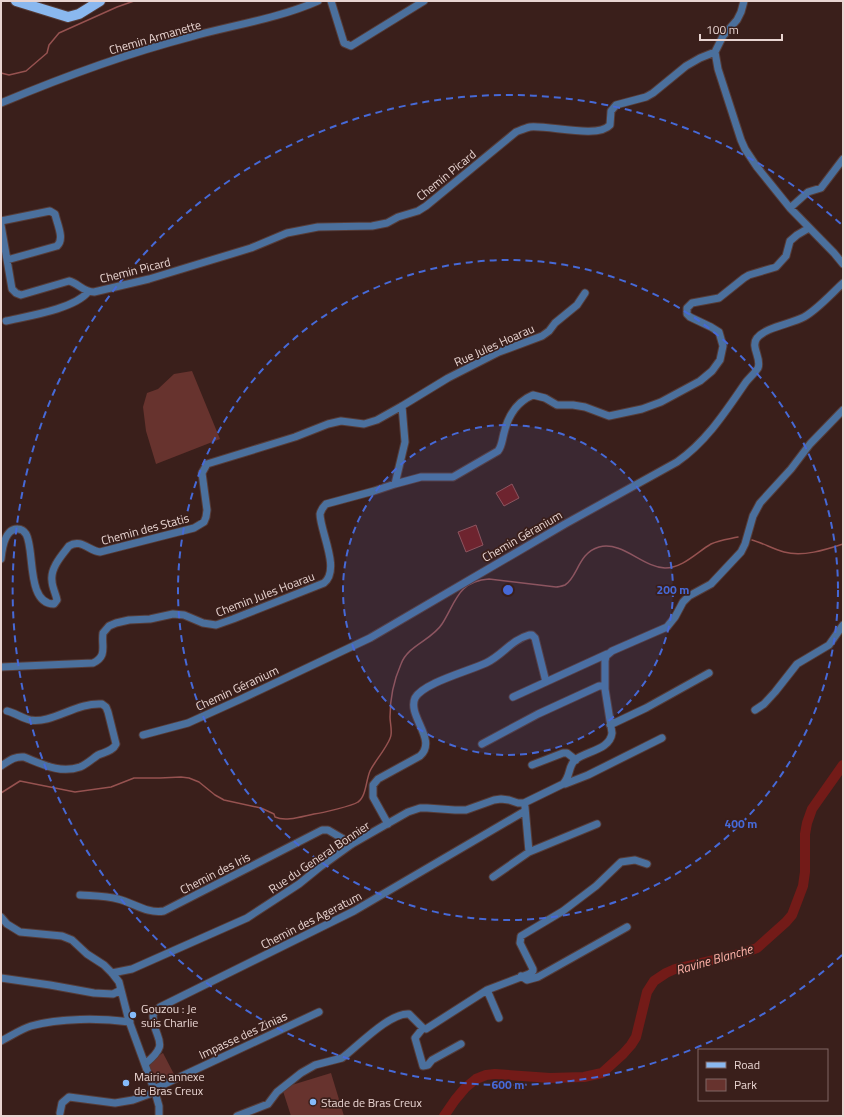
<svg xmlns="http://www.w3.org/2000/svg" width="844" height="1117" font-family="'Titillium Web',sans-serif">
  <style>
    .green { fill: #67332e }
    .water { fill: #731b18; stroke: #965250 }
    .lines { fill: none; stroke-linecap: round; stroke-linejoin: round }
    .stream { stroke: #965250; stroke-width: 1.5 }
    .river { stroke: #731b18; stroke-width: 10 }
    .street-casing { stroke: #563c38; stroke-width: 9 }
    .primary-casing { stroke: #563c38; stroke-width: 12 }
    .street { stroke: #4b709d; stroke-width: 7 }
    .primary { stroke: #8ab8ef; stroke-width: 10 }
    .ring { fill: none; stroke: #4669d7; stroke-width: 2; stroke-dasharray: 7 5 }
    .poi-dot { fill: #85bbfb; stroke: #3a1f1b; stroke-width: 1.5 }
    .labels { text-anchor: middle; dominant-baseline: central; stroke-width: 3.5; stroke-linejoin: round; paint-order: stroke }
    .street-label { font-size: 12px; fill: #e8d4d1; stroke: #3a1f1b }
    .poi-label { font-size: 12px; fill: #e8d4d1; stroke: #3a1f1b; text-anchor: start }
    .water-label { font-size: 13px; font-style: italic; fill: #feb2a8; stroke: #3a1f1b }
    .centre { fill: #4669d7; stroke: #3a1f1b; stroke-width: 2 }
    .ring-label { font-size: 12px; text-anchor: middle; font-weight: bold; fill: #4669d7; stroke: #3a1f1b; stroke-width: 3.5; stroke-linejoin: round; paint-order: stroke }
  </style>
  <rect width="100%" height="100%" fill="#3a1f1b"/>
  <path class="green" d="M 192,371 L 220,439 L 156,464 L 146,431 L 143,407 L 147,393 L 158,389 L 174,374 Z
    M 163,1053 L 176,1078 L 157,1087 L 146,1063 Z
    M 331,1073 L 344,1116 L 291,1116 L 282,1088 Z"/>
  <path class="water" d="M 512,484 L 519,498 L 504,506 L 496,493 Z
    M 476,525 L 483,545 L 466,552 L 458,532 Z"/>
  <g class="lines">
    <path class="stream" d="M 1,73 L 9,75 L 26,71 L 47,53 L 49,45 L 59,33 L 117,7 L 134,1
      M 752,540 C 763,543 773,549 784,552 C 803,557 825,550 843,544
      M 1,793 L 20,781 L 75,792 L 111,787 L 134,778 L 160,778 L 181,777 L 189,778 L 199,782 L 215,795 L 224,800 L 261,808 L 274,814 L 275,817 C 286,822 303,816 314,814 C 322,813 352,806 358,802 C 366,797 366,780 370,771 C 374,762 390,744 391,735 C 392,729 390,723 390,717 C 390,699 394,680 401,664 C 408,645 432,640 442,624 C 456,602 458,581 489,579 L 556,587 C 559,587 562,586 565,585 C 578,577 578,553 599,547 C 623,541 642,567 665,568 C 683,568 697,552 711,544 C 719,540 729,539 738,537"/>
    <path class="river" d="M 444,1116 L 455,1100 L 465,1088 L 476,1079 L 486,1075 L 495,1074 L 550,1078 L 584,1077 L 602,1073 L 623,1054 L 631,1045 L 636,1037 L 647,992 L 654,981 L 666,973 L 675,969 L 743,953 L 757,948 L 786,922 L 792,915 L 803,886 L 805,872 L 805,834 L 807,823 L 812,809 L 819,799 L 843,765"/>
    <defs>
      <path id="street" d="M 331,1 L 344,43 L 351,46 L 424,1
        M 744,1 L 741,12 L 737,20 L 723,36 L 715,52 L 718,69 L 741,140 L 745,149 L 757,167 L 790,208 L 834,253 L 843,264
        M 1,103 C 63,77 125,54 190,37 C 233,25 277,19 318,1
        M 790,208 L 808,192 L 821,188 L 843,159
        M 1,221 L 50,211 L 55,214 C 57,224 65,239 57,246 L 7,260
        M 1,225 L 12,289 L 16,293 L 21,295 L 69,281 C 78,283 83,292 94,292 L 149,279 L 251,248 L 287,233 L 318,227 L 372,226 L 387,223 L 398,217 L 418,211 L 426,206 L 516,132 C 521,130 525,128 530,127 C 549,125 598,139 610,125 L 611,111 L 616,105 L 646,97 L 653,93 L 686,66 L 700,58 L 715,52
        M 6,321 C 28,316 74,309 88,292
        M 395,484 L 405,442 L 402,406
        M 1,559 C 2,549 5,528 18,529 C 22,529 24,531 26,534 C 35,549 26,604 54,604 L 57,600 C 56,594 52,587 52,581 C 50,568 62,555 69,546 C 81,538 89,551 100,552 L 194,528 L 204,522 L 206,517 L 207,510 L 202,473 L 207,464 L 295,437 L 328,424 L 341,421 L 364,424 L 377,420 L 402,406 L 448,378 L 499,352 L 542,336 L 549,331 L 555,323 L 577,305 L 585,293
        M 1,667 L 93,663 C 108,656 101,646 103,633 L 109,626 L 116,623 L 129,620 L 150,619 L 173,614 L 184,615 L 203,623 L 216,625 L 233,619 L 324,583 C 341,570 320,531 320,514 C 321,510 323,507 326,504 L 374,491 L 395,484 L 421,477 L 453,477 L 498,451 C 502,446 502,440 504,433 C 508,416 516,402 533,395 L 545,398 L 557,405 L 573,405 L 585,407 L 609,416 L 642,409 L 661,402 L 700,381 L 712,371 L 720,360 L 723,346 L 719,332 L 711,327 L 690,317 L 687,314 L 687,308 L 692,303 L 719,298 L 744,278 L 749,275 L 776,267 L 786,256 L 790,241 L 797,235 L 809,228
        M 513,697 L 607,654
        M 755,710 L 764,704 L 775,692 L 797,664 L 829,645 L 843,625
        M 610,725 L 646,708 L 709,673
        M 143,735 L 188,723 L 241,699 L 370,638 L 565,524 L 677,462 C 707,441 726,411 746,382 C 750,377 755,373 758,368 C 762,358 750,347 757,338 C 766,327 791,324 804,317 C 818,309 831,294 843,283
        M 482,744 L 538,714 L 599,686 L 605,686
        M 532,765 L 563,753 L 567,753 L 576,760
        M 1,766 C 9,761 14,756 24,757 C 42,764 60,774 80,767 C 87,764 92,759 98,755 C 105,752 113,751 116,744 L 108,712 L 106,707 L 102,704 C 77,702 52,724 30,720 C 22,718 15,713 7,711
        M 565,784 L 588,775 L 662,738
        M 388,824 L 373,797 L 373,785 L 378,779 L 420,756 C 438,740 407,716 415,698 C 423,683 469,671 486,663 C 503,655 511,640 529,635 L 532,635 L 535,638 L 546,682
        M 529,852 L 597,824
        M 493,877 L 529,852 L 525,807
        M 80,895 C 93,896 106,896 118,899 C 134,903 147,914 164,911 L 322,830 L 328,830 L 352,844
        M 1,917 L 7,924 L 20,932 L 62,936 L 72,940 L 87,954 L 104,965 L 112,973 L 119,982 L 129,1021 L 155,1092 L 159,1106 L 159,1116
        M 112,973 L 132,969 L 247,918 L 299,884 L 320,867 L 352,844 L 408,812 L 420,808 L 427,808 L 455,810 L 466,810 L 494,800 L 501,799 L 509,800 L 518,803 L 524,803 L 563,784 C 571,776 568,766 575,760 C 586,751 610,750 612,733 L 605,689 L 605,661 L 606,656 L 612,651 L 667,627 L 675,617 L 683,602 L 689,596 L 711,584 L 741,552 L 745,544 L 753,516 L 760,503 L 791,469 L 810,444 L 843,410
        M 521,976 L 527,980 L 538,977 L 627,927
        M 1,978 L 50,985 L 94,993 L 113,994 L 121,990
        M 487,990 L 499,1018
        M 423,1028 L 415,1038 L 423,1066 L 428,1065 L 432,1060 L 461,1044
        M 1,1041 C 11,1036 21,1029 31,1026 C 60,1018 100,1018 130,1022
        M 145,1064 C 172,1042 154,1041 153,1016 L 154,1012 L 160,1007 L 354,911 L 525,811
        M 154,1089 L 319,1012
        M 60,1113 L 62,1103 L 69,1097 L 115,1103 L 133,1100 L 155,1092
        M 237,1116 L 268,1104 L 277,1092 L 301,1073 L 315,1065 L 342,1058 C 357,1047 390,1012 409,1014 L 423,1028 L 426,1029 L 487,990 L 529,974 L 533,971 L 533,969 L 520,943 L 521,936 L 563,911 L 596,886 L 621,862 L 635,860 L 647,864"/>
      <path id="primary" d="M 16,1 L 68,17 L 79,14 L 100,1"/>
    </defs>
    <use href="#street" class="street-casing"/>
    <use href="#primary" class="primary-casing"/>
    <use href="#street" class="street"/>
    <use href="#primary" class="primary"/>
  </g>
  <circle cx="508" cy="590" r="165" fill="#4669d7" fill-opacity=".12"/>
  <g class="ring">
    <circle cx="508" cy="590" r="165"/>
    <circle cx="508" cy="590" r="330"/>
    <path d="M842 955A495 495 0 1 1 842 225"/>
  </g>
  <g class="poi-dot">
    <circle cx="133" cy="1015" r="4"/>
    <circle cx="126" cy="1083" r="4"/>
    <circle cx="313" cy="1102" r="4"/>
  </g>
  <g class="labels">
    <g class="street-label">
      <text transform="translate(155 37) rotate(-16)">Chemin Armanette</text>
      <text transform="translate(446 175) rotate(-39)">Chemin Picard</text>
      <text transform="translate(135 270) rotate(-14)">Chemin Picard</text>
      <text transform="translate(494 345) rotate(-24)">Rue Jules Hoarau</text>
      <text transform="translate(145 529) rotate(-15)">Chemin des Statis</text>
      <text transform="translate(522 536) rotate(-30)">Chemin Géranium</text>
      <text transform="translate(265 594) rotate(-21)">Chemin Jules Hoarau</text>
      <text transform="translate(237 688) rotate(-25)">Chemin Géranium</text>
      <text transform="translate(319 857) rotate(-34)">Rue du General Bonnier</text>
      <text transform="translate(215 873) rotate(-27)">Chemin des Iris</text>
      <text transform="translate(311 920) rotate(-27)">Chemin des Ageratum</text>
      <text transform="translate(243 1035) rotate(-25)">Impasse des Zinias</text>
    </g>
    <g class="poi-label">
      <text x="141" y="1008">Gouzou : Je<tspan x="141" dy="14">suis Charlie</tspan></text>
      <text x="134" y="1076">Mairie annexe<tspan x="134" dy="14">de Bras Creux</tspan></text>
      <text x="321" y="1102">Stade de Bras Creux</text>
    </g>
    <g class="water-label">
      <text transform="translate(714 959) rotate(-16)">Ravine Blanche</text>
    </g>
  </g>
  <circle cx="508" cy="590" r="6" class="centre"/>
  <g class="ring-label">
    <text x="673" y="594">200 m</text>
    <text x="741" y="828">400 m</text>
    <text x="508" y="1089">600 m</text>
  </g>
  <rect width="844" height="1117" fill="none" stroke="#e8d4d1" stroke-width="4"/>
  <rect x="698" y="1049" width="130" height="52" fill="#3a1f1b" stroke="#806764"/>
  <rect x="706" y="1062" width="20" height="6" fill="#8ab8ef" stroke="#806764"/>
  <text x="734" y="1069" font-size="12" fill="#e8d4d1">Road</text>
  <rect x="706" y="1079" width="20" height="12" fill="#67332e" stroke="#806764"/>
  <text x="734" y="1089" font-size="12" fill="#e8d4d1">Park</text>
  <path d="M700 34v6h82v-6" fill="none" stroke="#e8d4d1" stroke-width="2"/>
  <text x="706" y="34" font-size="12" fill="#e8d4d1" stroke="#3a1f1b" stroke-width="3" paint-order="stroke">100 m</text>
</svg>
